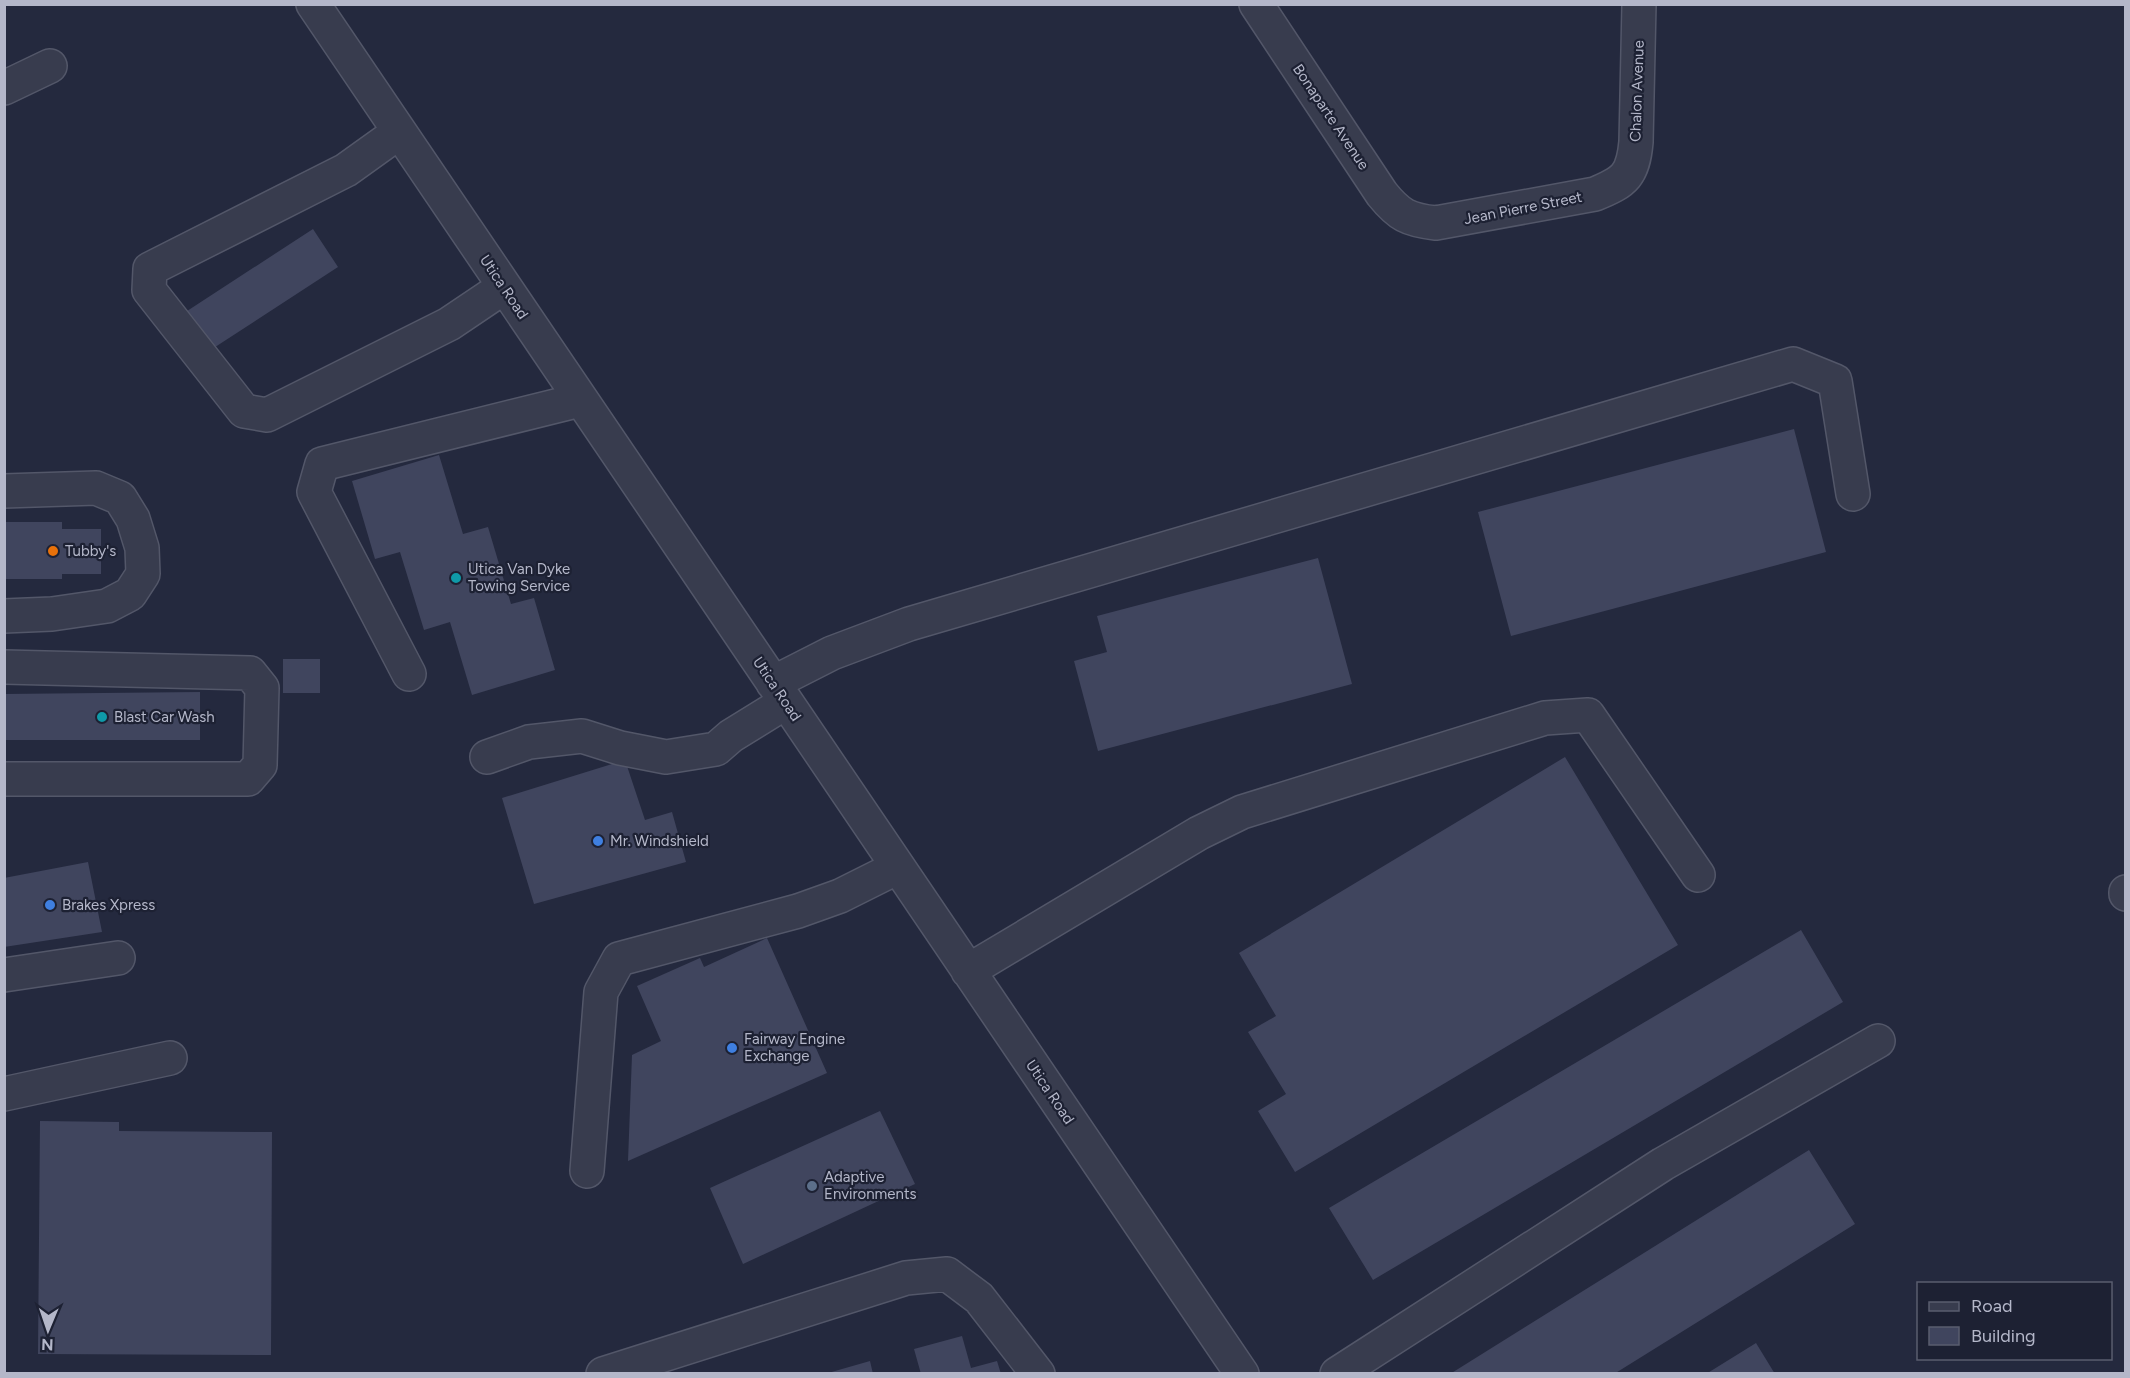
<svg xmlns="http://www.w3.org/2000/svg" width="2130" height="1378" font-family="Figtree,sans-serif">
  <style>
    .building { fill: #40455e }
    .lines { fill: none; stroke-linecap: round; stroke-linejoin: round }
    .minor-casing { stroke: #535769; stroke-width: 36 }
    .minor { stroke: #383c4e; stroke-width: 33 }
    .food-dot { fill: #e8710a; stroke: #1d2133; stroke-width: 2 }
    .culture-dot { fill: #0f9aa8; stroke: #1d2133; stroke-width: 2 }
    .shop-dot { fill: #3f7fe0; stroke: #1d2133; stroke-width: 2 }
    .service-dot { fill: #5c6f8a; stroke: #1d2133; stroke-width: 2 }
    .labels { text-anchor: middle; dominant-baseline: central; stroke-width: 4.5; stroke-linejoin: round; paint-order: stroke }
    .street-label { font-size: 15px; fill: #b4b7c9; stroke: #1d2133 }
    .poi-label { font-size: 15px; fill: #b4b7c9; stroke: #1d2133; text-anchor: start }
  </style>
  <rect width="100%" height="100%" fill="#24293e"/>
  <path class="building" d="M 313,229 L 338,267 L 209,351 L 184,313 Z
    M 1794,429 L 1826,552 L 1511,636 L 1478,512 Z
    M 439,455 L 463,534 L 488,527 L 511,604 L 534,598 L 555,670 L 472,695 L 450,622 L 424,630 L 400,552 L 375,559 L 352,481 Z
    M 4,522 L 62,522 L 62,529 L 101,529 L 101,574 L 62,574 L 62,579 L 4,579 Z
    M 1318,558 L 1352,684 L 1098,751 L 1074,661 L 1107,652 L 1097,616 Z
    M 283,659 L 320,659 L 320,693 L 283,693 Z
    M 200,692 L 200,740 L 4,740 L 4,694 Z
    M 1565,757 L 1678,945 L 1295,1172 L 1258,1111 L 1286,1094 L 1248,1032 L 1276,1016 L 1239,953 Z
    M 625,760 L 645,820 L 672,812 L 686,862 L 534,904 L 502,798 Z
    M 88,862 L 102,932 L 4,947 L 4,878 Z
    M 1801,930 L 1843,1002 L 1373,1280 L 1329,1208 Z
    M 767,938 L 827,1073 L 628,1161 L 632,1055 L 661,1041 L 637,986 L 700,958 L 704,967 Z
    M 880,1111 L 915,1184 L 743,1264 L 710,1188 Z
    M 40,1121 L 119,1122 L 119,1131 L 272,1132 L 271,1355 L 38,1354 Z
    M 1809,1150 L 1855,1224 L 1614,1374 L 1450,1374 Z
    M 962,1336 L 971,1368 L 997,1361 L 1001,1374 L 921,1374 L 914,1349 Z
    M 1756,1343 L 1775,1374 L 1706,1374 Z
    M 870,1361 L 873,1374 L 828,1374 L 828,1373 Z"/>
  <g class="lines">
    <defs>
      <path id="minor" d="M 313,4 L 1242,1374
        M 1256,4 L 1382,194 C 1399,215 1408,220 1436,223 L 1595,194 C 1625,182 1633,175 1636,142 L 1639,4
        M 4,88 L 50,66
        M 399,132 L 346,170 L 150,269 L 149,290 L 244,411 L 267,415 L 449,324 L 504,287
        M 4,491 L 96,488 L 120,498 L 133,519 L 142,548 L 143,574 L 130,594 L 107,606 L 52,614 L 4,616
        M 4,667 L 250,673 L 262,688 L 260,765 L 248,779 L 4,779
        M 409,674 L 314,492 L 322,464 L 580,400
        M 773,683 L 832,653 L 909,624 L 1793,364 L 1835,381 L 1853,494
        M 487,757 L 529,742 L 582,736 L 620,748 L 666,757 L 716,749 L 731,736 L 786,702
        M 2126,892 L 2126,894
        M 968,971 L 1199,833 L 1242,812 L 1545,718 L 1588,715 L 1698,875
        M 4,975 L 118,958
        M 4,1094 L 170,1058
        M 587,1171 L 601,992 L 619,959 L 798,911 L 840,896 L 898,867
        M 603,1374 L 906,1278 L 947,1274 L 979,1298 L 1038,1374
        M 1337,1374 L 1663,1164 L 1878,1041"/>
    </defs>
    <use href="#minor" class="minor-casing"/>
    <use href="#minor" class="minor"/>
  </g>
  <circle class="food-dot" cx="53" cy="551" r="6"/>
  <g class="culture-dot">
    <circle cx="456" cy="578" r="6"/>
    <circle cx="102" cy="717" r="6"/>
  </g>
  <g class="shop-dot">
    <circle cx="598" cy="841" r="6"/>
    <circle cx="50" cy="905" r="6"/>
    <circle cx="732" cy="1048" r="6"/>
  </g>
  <circle class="service-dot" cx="812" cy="1186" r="6"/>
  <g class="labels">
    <g class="street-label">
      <text transform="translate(1637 91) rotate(-88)">Chalon Avenue</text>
      <text transform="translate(1331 117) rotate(56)">Bonaparte Avenue</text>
      <text transform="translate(1523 208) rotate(-11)">Jean Pierre Street</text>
      <text transform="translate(504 287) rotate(56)">Utica Road</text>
      <text transform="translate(777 689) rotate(56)">Utica Road</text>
      <text transform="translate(1050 1092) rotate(56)">Utica Road</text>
    </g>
    <g class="poi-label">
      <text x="65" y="551">Tubby's</text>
      <text x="468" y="569">Utica Van Dyke<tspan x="468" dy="17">Towing Service</tspan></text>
      <text x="114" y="717">Blast Car Wash</text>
      <text x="610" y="841">Mr. Windshield</text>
      <text x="62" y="905">Brakes Xpress</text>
      <text x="744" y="1039">Fairway Engine<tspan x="744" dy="17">Exchange</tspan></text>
      <text x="824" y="1177">Adaptive<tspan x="824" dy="17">Environments</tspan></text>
    </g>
  </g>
  <rect width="2130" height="1378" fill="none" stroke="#b4b7c9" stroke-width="12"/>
  <rect x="1917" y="1282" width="195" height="78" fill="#1d2133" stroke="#595d6f" stroke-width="1.5"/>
  <rect x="1929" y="1302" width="30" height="9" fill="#383c4e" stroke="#595d6f" stroke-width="1.5"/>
  <text x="1971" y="1312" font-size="18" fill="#b4b7c9">Road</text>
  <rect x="1929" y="1327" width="30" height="18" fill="#40455e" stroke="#595d6f" stroke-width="1.5"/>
  <text x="1971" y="1342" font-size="18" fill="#b4b7c9">Building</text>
  <g transform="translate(48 1330) rotate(182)" stroke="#1d2133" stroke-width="4.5" paint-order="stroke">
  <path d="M0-4.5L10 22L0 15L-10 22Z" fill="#b4b7c9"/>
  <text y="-9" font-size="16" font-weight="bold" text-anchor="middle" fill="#b4b7c9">N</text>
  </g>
</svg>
